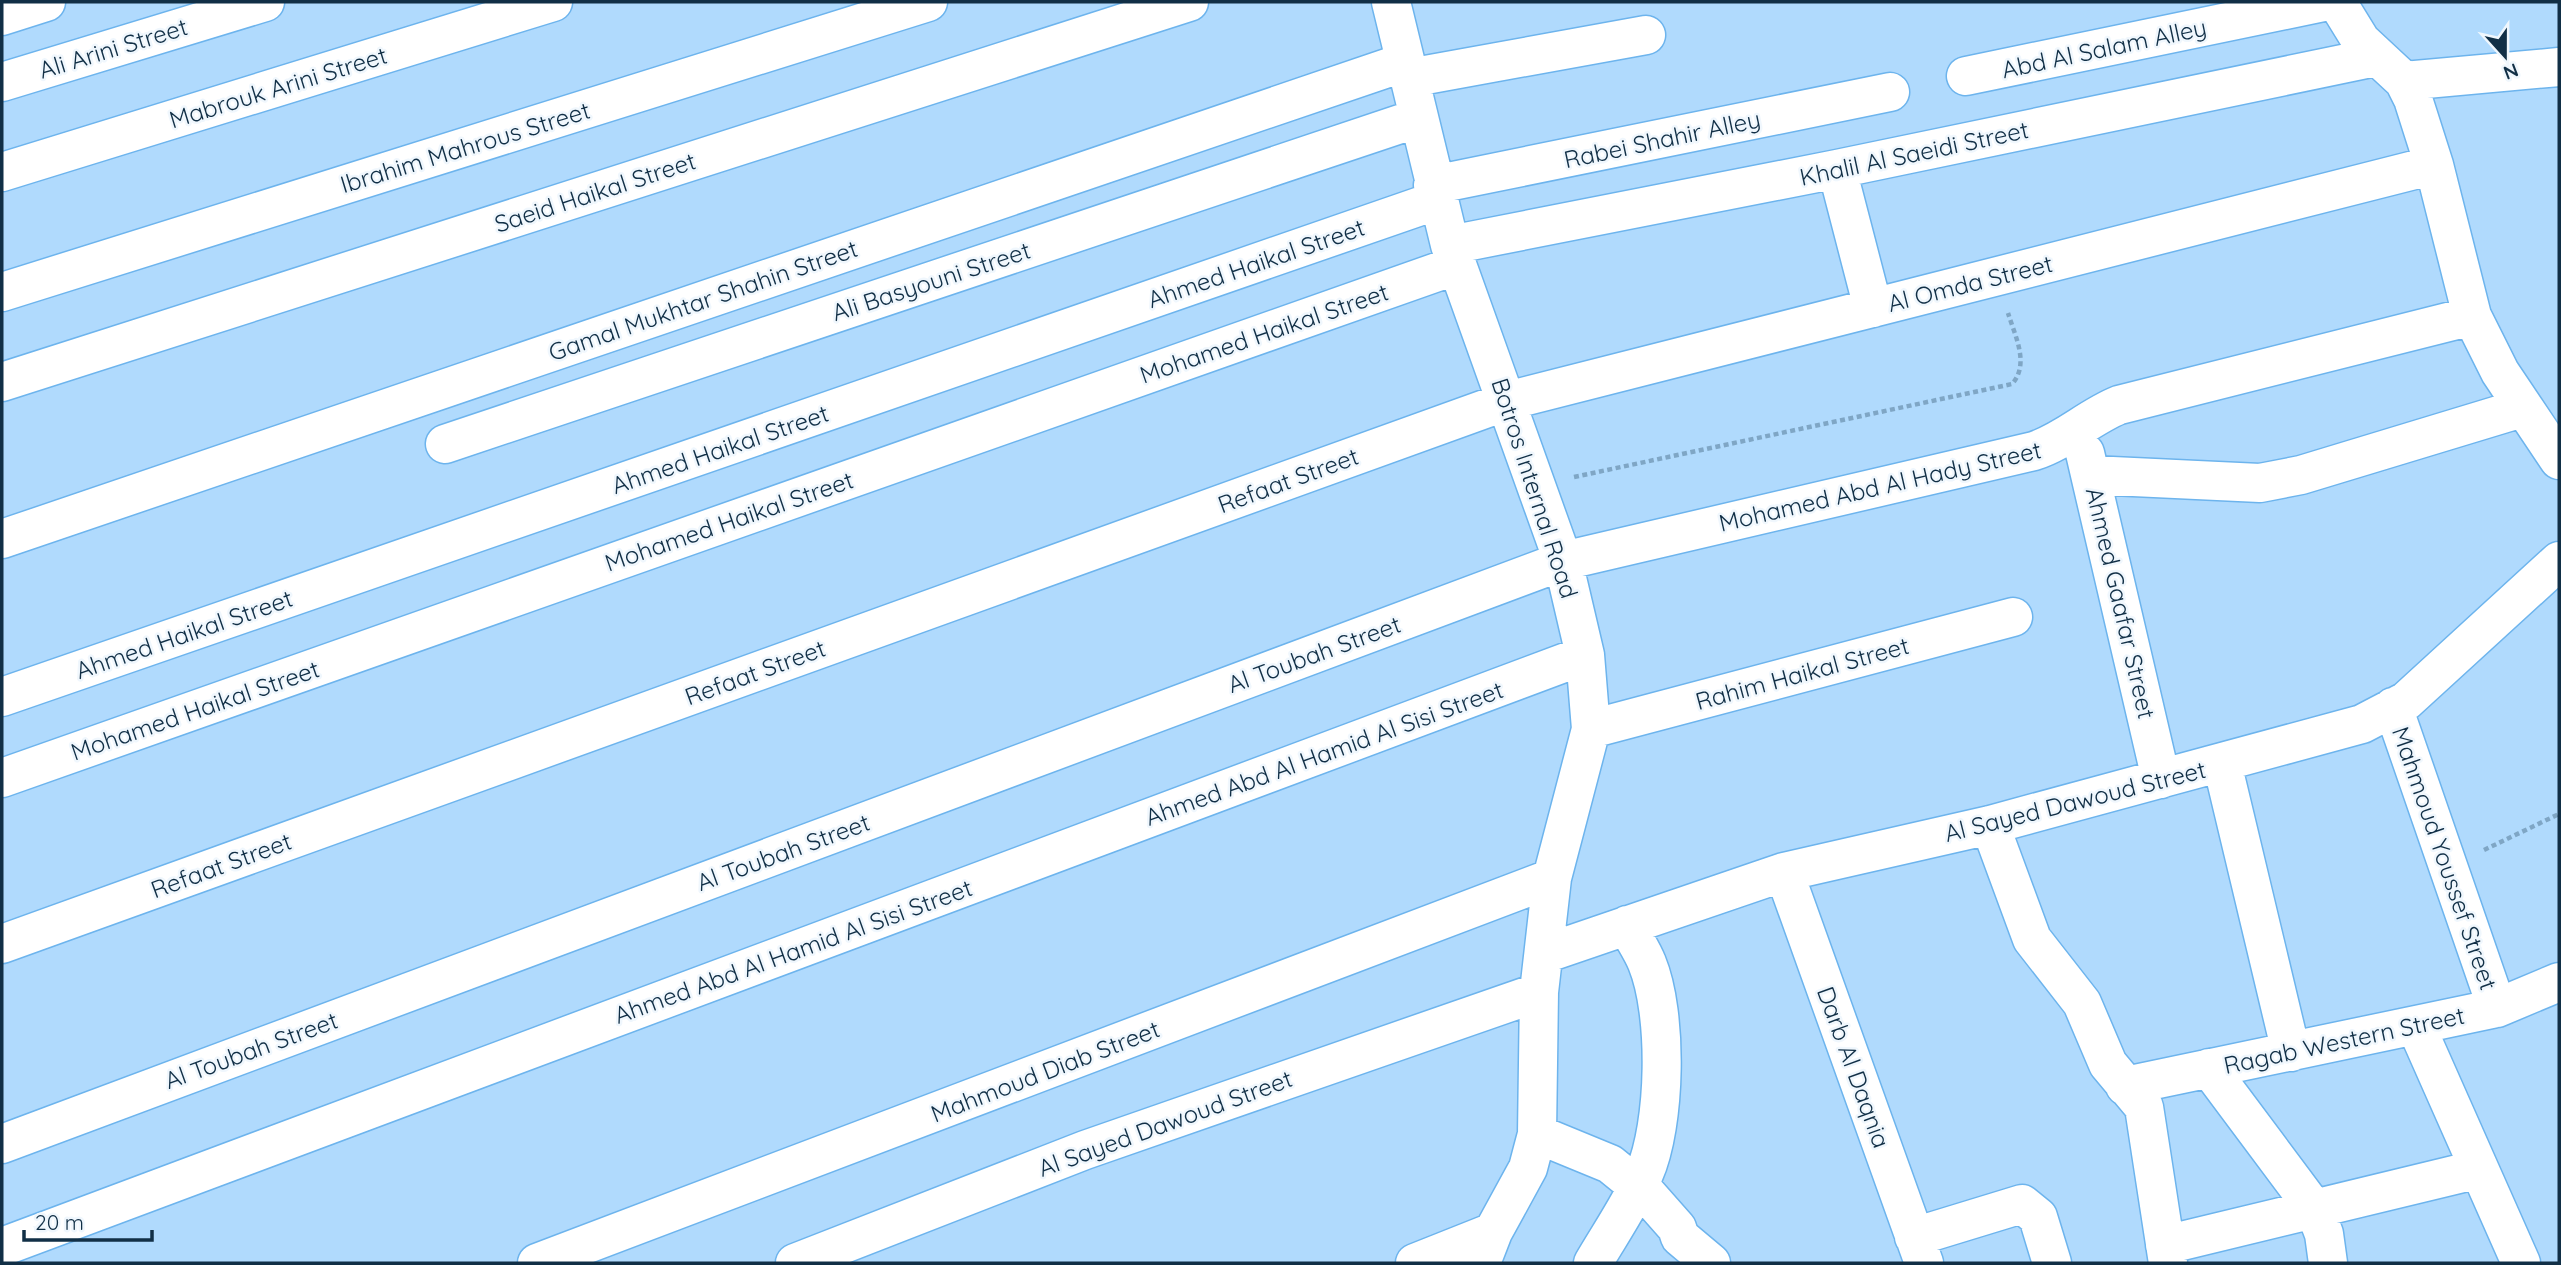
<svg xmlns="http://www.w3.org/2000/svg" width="2561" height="1265" font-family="Quicksand,sans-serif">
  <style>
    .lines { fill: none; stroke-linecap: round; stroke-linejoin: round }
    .minor-casing { stroke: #6db4ed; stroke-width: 41 }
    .path { stroke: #7fa6c5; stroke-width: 4.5; stroke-dasharray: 5 3.5; stroke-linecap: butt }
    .minor { stroke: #fff; stroke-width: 38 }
    .labels { text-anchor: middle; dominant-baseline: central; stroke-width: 5; stroke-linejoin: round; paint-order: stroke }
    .street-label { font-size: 24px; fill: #112f46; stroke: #f0f7fd }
  </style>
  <rect width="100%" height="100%" fill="#b0dafd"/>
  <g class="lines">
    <defs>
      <path id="minor" d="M 1391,2 L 1450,245 L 1563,561 L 1585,655 L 1591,729 L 1552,878 L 1539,992 L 1537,1134 L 1528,1168 L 1493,1232 L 1481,1263
        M 2337,2 L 2361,41 L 2404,81 L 2413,99 L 2434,165 L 2472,316 L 2500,372 L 2559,460
        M 2,16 L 46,2
        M 1966,76 L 2324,2
        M 1409,78 L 1646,35
        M 2404,81 L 2559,67
        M 2,82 L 265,2
        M 1837,169 L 1873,308
        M 2,172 L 553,2
        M 1433,185 L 1890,92
        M 1450,245 L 1837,169 L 2376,57
        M 2,292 L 928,2
        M 2,382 L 1189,2
        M 445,444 L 1418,118
        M 2085,453 L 2161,779
        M 2091,475 L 2260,483 L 2301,475 L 2522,408
        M 2,539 L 1405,62
        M 2,697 L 1438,200
        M 2393,707 L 2497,1008
        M 1591,729 L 2013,617
        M 2222,763 L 2291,1052
        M 2,778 L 1457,265
        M 1990,825 L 2032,939 L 2082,1003 L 2108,1064 L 2144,1107 L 2168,1263
        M 1784,872 L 1924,1263
        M 2,944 L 1507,401 L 2434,165
        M 1544,954 L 1784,872 L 1990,825 L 2362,724 L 2406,701 L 2559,561
        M 2416,1026 L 2521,1263
        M 2209,1068 L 2315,1210 L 2324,1234 L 2328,1263
        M 2125,1086 L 2497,1008 L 2559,982
        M 1537,1134 L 1610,1164 L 1647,1194 L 1677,1228 L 1680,1237 L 1711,1263
        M 2,1144 L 1563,561 L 2034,451 C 2065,441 2089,417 2119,405 L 2472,316
        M 1914,1237 L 2022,1204 L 2038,1217 L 2052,1263
        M 2165,1245 L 2479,1169
        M 2,1247 L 1585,655
        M 537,1263 L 1552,878
        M 795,1263 L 1085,1150 L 1539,992
        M 1415,1263 L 1493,1232
        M 1593,1263 C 1610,1234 1630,1205 1644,1174 C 1666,1124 1668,1014 1647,963 C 1642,950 1633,938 1627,925"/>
    </defs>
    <use href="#minor" class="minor-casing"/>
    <path class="path" d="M 1574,477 L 2012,384 C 2030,364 2015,336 2008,313
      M 2484,850 L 2559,814"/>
    <use href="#minor" class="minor"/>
  </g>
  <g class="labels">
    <g class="street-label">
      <text transform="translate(113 48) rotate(-17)">Ali Arini Street</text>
      <text transform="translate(2104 48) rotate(-12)">Abd Al Salam Alley</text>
      <text transform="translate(278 87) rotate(-17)">Mabrouk Arini Street</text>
      <text transform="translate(1662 139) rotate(-12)">Rabei Shahir Alley</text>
      <text transform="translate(465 147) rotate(-17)">Ibrahim Mahrous Street</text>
      <text transform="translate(1914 153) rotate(-12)">Khalil Al Saeidi Street</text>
      <text transform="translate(595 192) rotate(-18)">Saeid Haikal Street</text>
      <text transform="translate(1256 263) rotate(-19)">Ahmed Haikal Street</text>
      <text transform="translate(931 281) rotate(-18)">Ali Basyouni Street</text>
      <text transform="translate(1970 283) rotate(-14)">Al Omda Street</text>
      <text transform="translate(703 300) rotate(-19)">Gamal Mukhtar Shahin Street</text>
      <text transform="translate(1264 333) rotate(-19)">Mohamed Haikal Street</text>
      <text transform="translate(720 449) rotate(-19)">Ahmed Haikal Street</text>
      <text transform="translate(1288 480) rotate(-20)">Refaat Street</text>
      <text transform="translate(1880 486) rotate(-13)">Mohamed Abd Al Hady Street</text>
      <text transform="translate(1535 488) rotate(72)">Botros Internal Road</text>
      <text transform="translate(729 521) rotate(-19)">Mohamed Haikal Street</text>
      <text transform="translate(2121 603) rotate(77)">Ahmed Gaafar Street</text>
      <text transform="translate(184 634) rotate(-19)">Ahmed Haikal Street</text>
      <text transform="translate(1314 654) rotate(-20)">Al Toubah Street</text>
      <text transform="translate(755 672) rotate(-20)">Refaat Street</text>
      <text transform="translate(1802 673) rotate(-15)">Rahim Haikal Street</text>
      <text transform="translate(195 710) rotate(-19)">Mohamed Haikal Street</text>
      <text transform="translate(1324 753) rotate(-20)">Ahmed Abd Al Hamid Al Sisi Street</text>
      <text transform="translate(2075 801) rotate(-14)">Al Sayed Dawoud Street</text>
      <text transform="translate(783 852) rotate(-20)">Al Toubah Street</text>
      <text transform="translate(2445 858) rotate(71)">Mahmoud Youssef Street</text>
      <text transform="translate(221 865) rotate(-20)">Refaat Street</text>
      <text transform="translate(793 951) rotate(-20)">Ahmed Abd Al Hamid Al Sisi Street</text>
      <text transform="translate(2344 1040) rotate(-12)">Ragab Western Street</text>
      <text transform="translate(251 1050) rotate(-20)">Al Toubah Street</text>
      <text transform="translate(1854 1067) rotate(70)">Darb Al Daqnia</text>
      <text transform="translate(1045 1071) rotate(-21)">Mahmoud Diab Street</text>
      <text transform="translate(1165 1123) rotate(-20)">Al Sayed Dawoud Street</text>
    </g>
  </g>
  <rect width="2561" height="1265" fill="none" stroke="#112f46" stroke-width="7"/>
  <g transform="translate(2505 56) rotate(159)" stroke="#f0f7fd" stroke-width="5" paint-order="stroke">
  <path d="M0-5L12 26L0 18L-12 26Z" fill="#112f46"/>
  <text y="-10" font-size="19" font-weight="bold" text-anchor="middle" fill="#112f46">N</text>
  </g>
  <path d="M24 1230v10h128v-10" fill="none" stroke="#112f46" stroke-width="3.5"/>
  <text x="35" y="1230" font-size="21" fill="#112f46" stroke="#f0f7fd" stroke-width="5" paint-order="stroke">20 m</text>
</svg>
